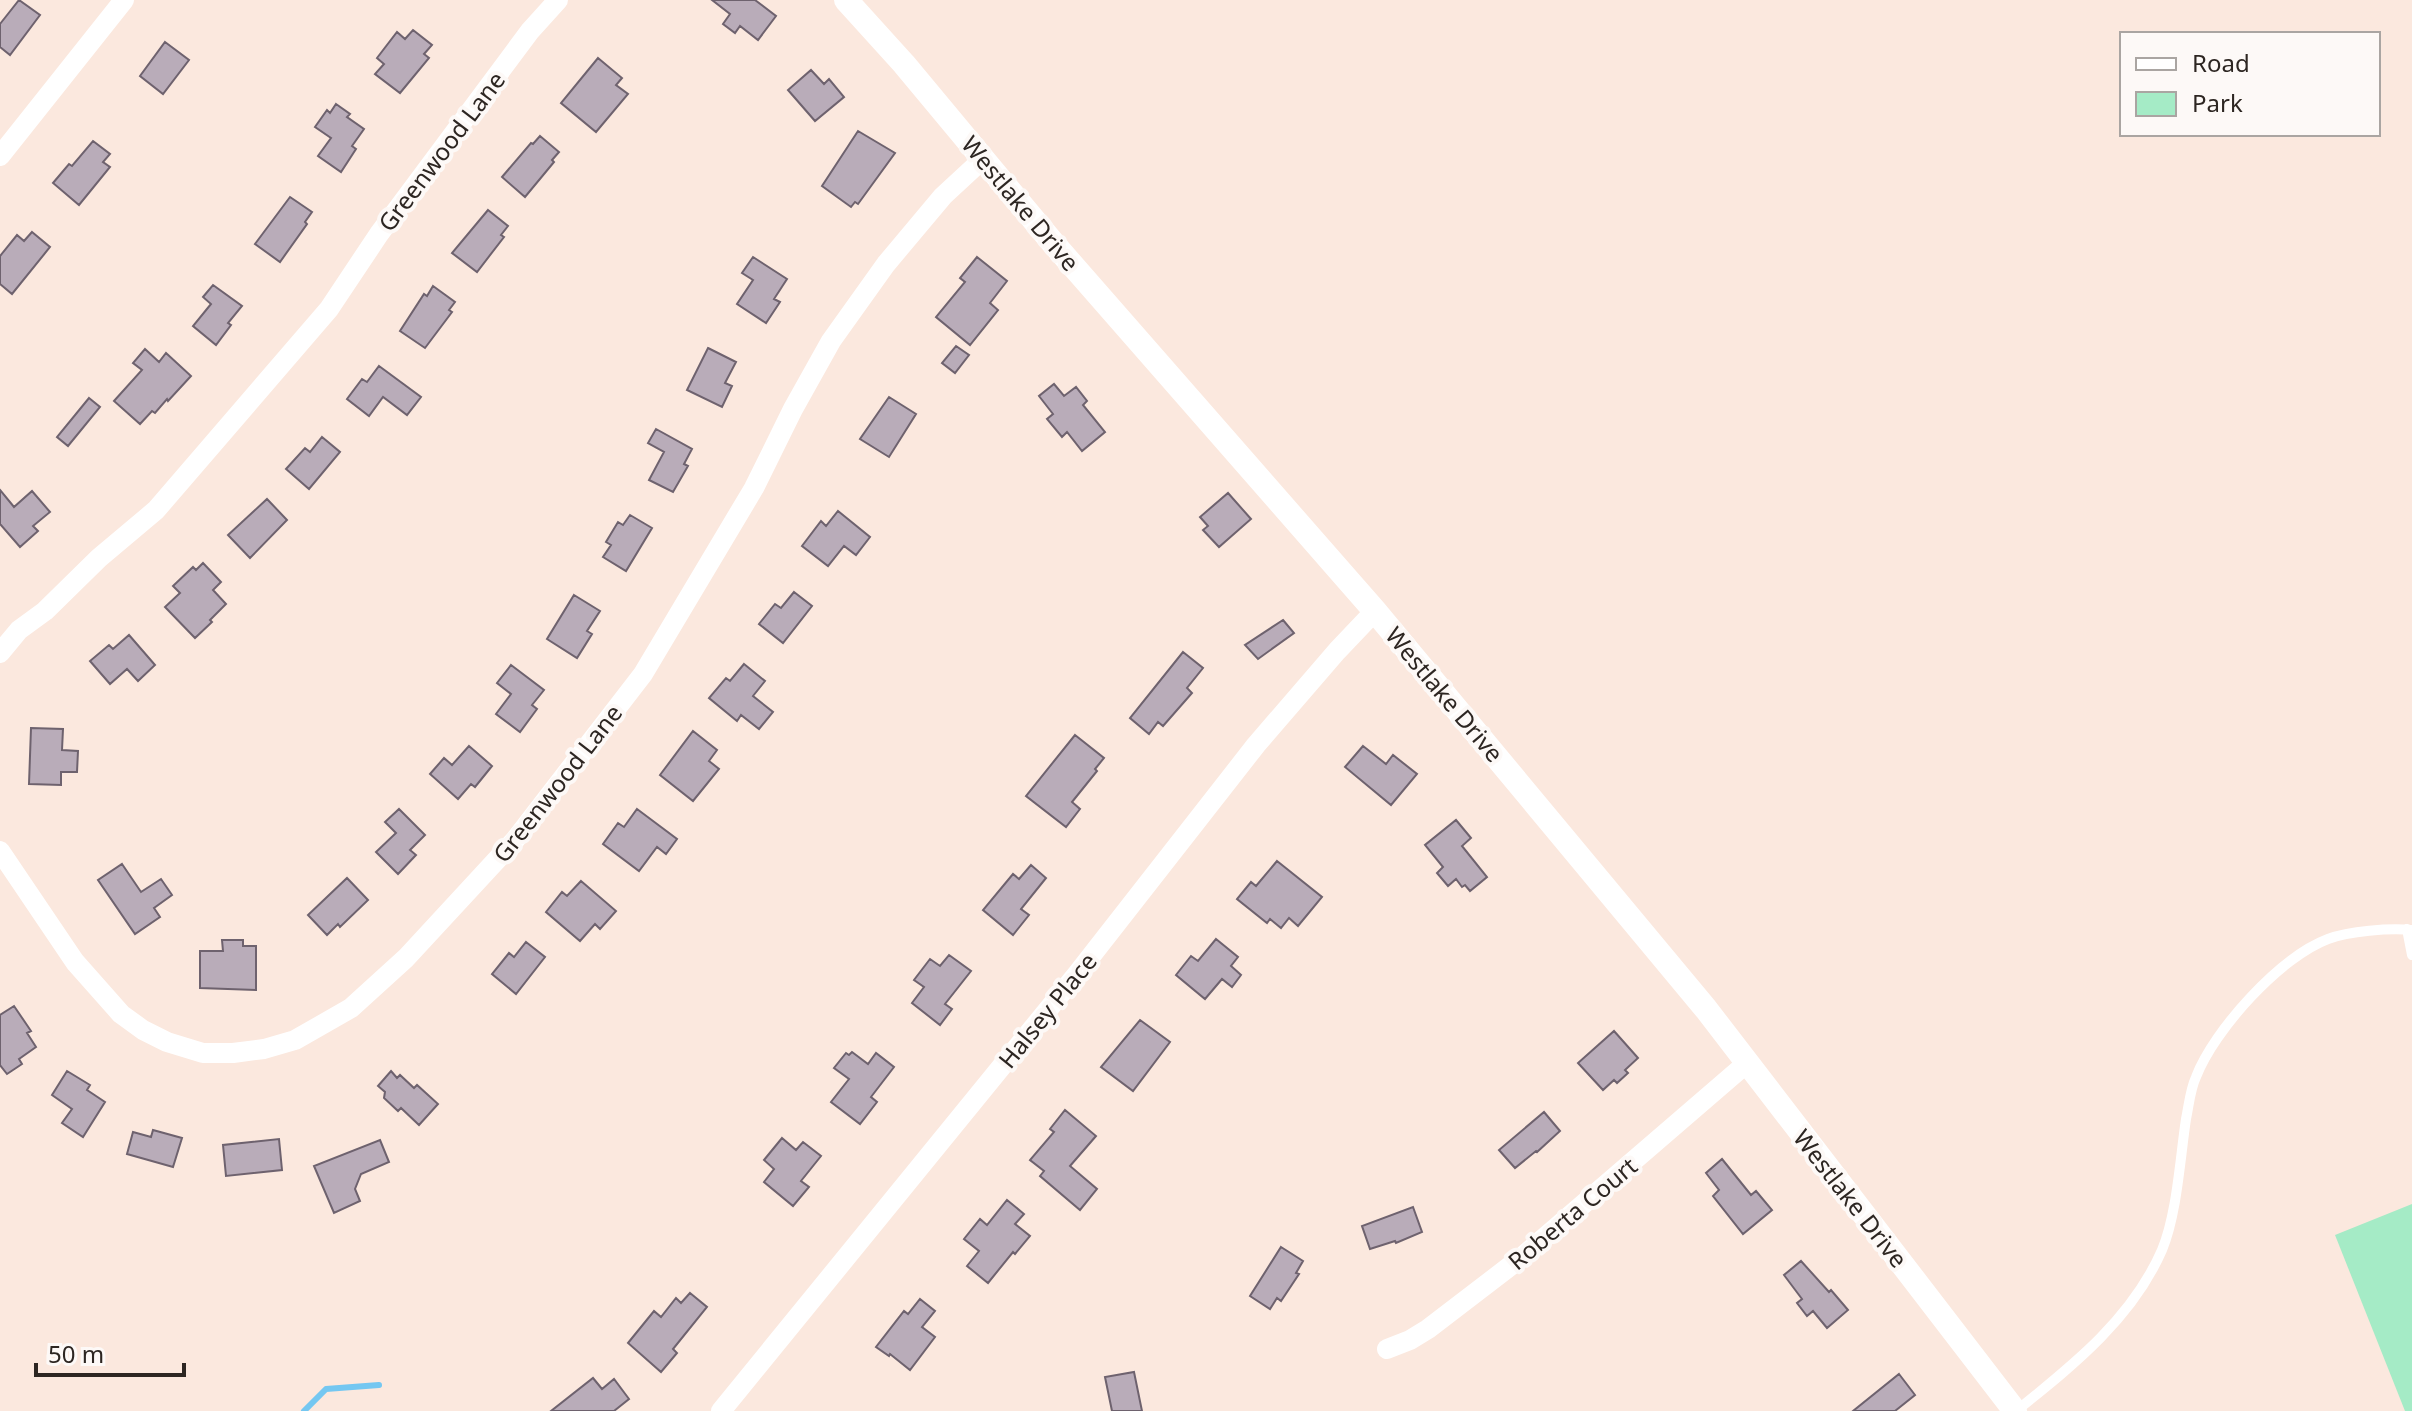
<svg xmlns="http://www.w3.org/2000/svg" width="2412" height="1411" font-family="'Noto Sans',sans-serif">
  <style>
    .green { fill: #a5ebc6 }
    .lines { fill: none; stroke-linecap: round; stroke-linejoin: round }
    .stream { stroke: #74c7f1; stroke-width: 6 }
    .building { fill: #b9acb9; stroke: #6e626e; stroke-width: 2 }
    .service { stroke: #fff; stroke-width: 10 }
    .minor { stroke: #fff; stroke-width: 20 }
    .tertiary { stroke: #fff; stroke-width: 24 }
    .labels { text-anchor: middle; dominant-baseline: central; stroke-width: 8; stroke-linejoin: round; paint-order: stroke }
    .street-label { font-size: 24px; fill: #2d2622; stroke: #fdf9f7 }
  </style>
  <rect width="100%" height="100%" fill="#fbe8de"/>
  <path class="green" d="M 2412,1204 L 2412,1411 L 2405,1411 L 2335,1235 Z"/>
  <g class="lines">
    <path class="stream" d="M 304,1411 L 326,1389 L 379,1385"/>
  </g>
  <path class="building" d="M 19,0 L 40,15 L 10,55 L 0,47 L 0,24 Z
    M 712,0 L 755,0 L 776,16 L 758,40 L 740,26 L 735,33 L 723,24 L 730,14 Z
    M 413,30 L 432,45 L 424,54 L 429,58 L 400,93 L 375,74 L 384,64 L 377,58 L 397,32 L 405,39 Z
    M 165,42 L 189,60 L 163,94 L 140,76 Z
    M 598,58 L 622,78 L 616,85 L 628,94 L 596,132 L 561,103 Z
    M 811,70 L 824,84 L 829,79 L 844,97 L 815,121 L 788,90 Z
    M 336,104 L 350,114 L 347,117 L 364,129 L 352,146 L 356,149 L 341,172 L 318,156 L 331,138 L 315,127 L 327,110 L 330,113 Z
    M 858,131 L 895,153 L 858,204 L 855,202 L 851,207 L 822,186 Z
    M 540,136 L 559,152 L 552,160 L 554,162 L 525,197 L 502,177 L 531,143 L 533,144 Z
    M 93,141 L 110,154 L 103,162 L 110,167 L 79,205 L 53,183 L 69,164 L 72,166 Z
    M 290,197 L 312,212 L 305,222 L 307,224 L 280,262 L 255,244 Z
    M 488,210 L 508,226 L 501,235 L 504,237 L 477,272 L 452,253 Z
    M 32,232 L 50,247 L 12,294 L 0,284 L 0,256 L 17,235 L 24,241 Z
    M 753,257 L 787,279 L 774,299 L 780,302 L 766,323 L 737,304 L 753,280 L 742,273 Z
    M 977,257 L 1007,281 L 990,303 L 998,310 L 970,345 L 936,317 L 965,282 L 960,278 Z
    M 213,285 L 242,306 L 228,323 L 231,325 L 216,345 L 193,326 L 211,304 L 203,297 Z
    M 433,286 L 455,302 L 449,310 L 452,312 L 425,348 L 400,331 L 424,294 L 427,296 Z
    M 956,346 L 969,355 L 955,373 L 942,363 Z
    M 708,348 L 736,362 L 725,383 L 732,386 L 722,407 L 687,390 Z
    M 145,349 L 159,362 L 166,353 L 191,376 L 168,401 L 167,399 L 155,413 L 152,411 L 140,424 L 114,401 L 142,370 L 133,363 Z
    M 379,366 L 421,397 L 407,415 L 383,397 L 369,416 L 347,399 L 362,379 L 367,382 Z
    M 1054,384 L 1064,396 L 1076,387 L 1087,401 L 1083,405 L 1105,432 L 1082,451 L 1067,432 L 1062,437 L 1047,419 L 1053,414 L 1039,396 Z
    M 889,397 L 916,414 L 889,457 L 860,439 Z
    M 89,398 L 100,407 L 68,446 L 57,437 Z
    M 656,429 L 692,449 L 684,464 L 688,466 L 673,492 L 649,480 L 664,452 L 648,443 Z
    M 322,437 L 340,452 L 309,489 L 286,469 L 305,448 L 310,452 Z
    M 0,490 L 14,507 L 32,491 L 50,512 L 33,526 L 38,531 L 20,547 L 0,524 Z
    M 1228,493 L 1251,519 L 1219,547 L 1203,530 L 1208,526 L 1200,517 Z
    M 267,499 L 287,520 L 250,558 L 228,535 Z
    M 838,511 L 870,537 L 856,555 L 844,546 L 828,566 L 802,546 L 821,521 L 826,526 Z
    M 630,515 L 652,528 L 626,571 L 603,557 L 611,545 L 606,542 L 618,522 L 623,525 Z
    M 203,563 L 221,582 L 213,590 L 226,604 L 210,620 L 212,622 L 195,638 L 165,607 L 180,593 L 173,586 L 193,567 L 196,570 Z
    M 794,592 L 812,606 L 783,643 L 759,624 L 775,604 L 781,608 Z
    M 574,595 L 600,611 L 587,631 L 592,634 L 577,658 L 547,639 Z
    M 1283,620 L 1294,633 L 1258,659 L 1245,645 Z
    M 129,635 L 155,665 L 138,681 L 127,669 L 110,684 L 90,661 L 109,645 L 113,649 Z
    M 1183,652 L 1203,668 L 1187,688 L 1192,693 L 1163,726 L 1158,722 L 1149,734 L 1130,718 Z
    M 744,664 L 765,681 L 753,696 L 773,712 L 759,729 L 741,715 L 737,721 L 709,698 L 726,678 L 730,681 Z
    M 511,665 L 544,690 L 532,705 L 537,709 L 520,732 L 496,714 L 511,694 L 497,683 Z
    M 31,728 L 63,729 L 62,750 L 78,751 L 77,772 L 61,772 L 61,785 L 29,784 Z
    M 693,731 L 717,750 L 709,761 L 719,769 L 693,801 L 660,775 Z
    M 1075,735 L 1104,758 L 1095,769 L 1097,771 L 1072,802 L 1080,809 L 1066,827 L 1026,796 Z
    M 469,746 L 492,766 L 475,787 L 471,784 L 458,799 L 430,774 L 444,758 L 452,765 Z
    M 1363,746 L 1386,764 L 1393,755 L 1417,774 L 1391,805 L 1345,767 Z
    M 399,809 L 425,835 L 410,850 L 416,855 L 398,874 L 376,852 L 396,833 L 385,822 Z
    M 637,809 L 677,839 L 666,854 L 657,847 L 639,871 L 603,844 L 618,823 L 624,827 Z
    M 1456,820 L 1471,838 L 1462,846 L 1487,877 L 1470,891 L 1465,885 L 1462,887 L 1456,879 L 1448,886 L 1437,873 L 1443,867 L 1425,845 Z
    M 1277,861 L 1322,897 L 1298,926 L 1289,918 L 1281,928 L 1270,919 L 1267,923 L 1237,899 L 1251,882 L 1256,886 Z
    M 122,864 L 141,892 L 161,879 L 172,895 L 154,908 L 160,917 L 135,934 L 98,880 Z
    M 1031,865 L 1046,878 L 1021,909 L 1029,915 L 1013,935 L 983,910 L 1013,874 L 1019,879 Z
    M 347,878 L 368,900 L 340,927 L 338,924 L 327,935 L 308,915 Z
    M 581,881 L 616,911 L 600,929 L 595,924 L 580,941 L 546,912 L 562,892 L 567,896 Z
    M 1216,939 L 1238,957 L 1231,966 L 1241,975 L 1232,987 L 1222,979 L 1205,999 L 1176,975 L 1191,956 L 1198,961 Z
    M 222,940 L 243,940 L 243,946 L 256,946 L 256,990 L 200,988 L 200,951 L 223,951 Z
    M 526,942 L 545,957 L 516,994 L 492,974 L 509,953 L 514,957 Z
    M 949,955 L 971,971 L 945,1004 L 952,1009 L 940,1025 L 912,1003 L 924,987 L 914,980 L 930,959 L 940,966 Z
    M 14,1006 L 31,1031 L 27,1033 L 36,1047 L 19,1059 L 22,1064 L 7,1074 L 0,1065 L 0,1015 Z
    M 1140,1020 L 1170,1042 L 1133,1091 L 1101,1067 Z
    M 1614,1031 L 1638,1058 L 1625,1070 L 1628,1073 L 1617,1083 L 1614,1080 L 1603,1090 L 1578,1063 Z
    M 852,1052 L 868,1064 L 876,1053 L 894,1067 L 871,1097 L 877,1102 L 860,1124 L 831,1102 L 849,1079 L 834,1068 L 846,1053 L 849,1055 Z
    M 67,1071 L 90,1085 L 87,1090 L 105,1102 L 83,1137 L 62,1123 L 72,1109 L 52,1095 Z
    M 391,1071 L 397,1078 L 400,1075 L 414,1088 L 417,1085 L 438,1104 L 419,1125 L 401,1108 L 398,1111 L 384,1098 L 385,1092 L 378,1086 Z
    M 1065,1110 L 1096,1136 L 1070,1166 L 1097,1189 L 1080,1210 L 1040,1176 L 1044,1171 L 1030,1160 L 1054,1132 L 1050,1129 Z
    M 1544,1112 L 1560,1131 L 1537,1152 L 1536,1151 L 1515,1168 L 1499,1150 Z
    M 153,1130 L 182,1138 L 173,1167 L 127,1154 L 133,1132 L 151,1137 Z
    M 782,1138 L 796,1150 L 803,1142 L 821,1156 L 801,1181 L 809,1187 L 793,1206 L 764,1182 L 774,1169 L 764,1160 Z
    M 279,1139 L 282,1170 L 226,1176 L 223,1145 Z
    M 380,1140 L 389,1162 L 361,1174 L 355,1189 L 360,1201 L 334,1213 L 314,1166 Z
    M 1722,1159 L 1751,1195 L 1756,1191 L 1772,1210 L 1743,1234 L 1713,1196 L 1719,1190 L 1706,1173 Z
    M 1007,1200 L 1024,1214 L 1015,1224 L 1030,1236 L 1015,1254 L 1013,1252 L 988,1283 L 967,1266 L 979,1251 L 964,1239 L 980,1219 L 987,1225 Z
    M 1413,1207 L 1422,1232 L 1396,1243 L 1395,1241 L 1370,1249 L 1362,1226 Z
    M 1281,1247 L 1303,1261 L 1296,1273 L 1299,1274 L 1281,1301 L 1277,1298 L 1270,1309 L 1250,1296 Z
    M 1801,1261 L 1829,1292 L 1831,1290 L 1848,1310 L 1827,1328 L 1813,1311 L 1807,1316 L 1797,1303 L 1802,1299 L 1784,1275 Z
    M 690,1293 L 707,1307 L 673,1349 L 677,1353 L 661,1372 L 628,1343 L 654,1311 L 661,1317 L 676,1298 L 681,1303 Z
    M 920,1299 L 935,1311 L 922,1327 L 935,1337 L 910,1370 L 890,1354 L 889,1356 L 876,1347 L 904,1311 L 908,1314 Z
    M 1134,1372 L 1142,1411 L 1112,1411 L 1105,1377 Z
    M 1899,1374 L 1915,1395 L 1895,1411 L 1853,1411 Z
    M 593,1378 L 602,1389 L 614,1379 L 629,1399 L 614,1411 L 551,1411 Z"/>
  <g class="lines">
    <path class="service" d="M 2407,929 L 2412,955
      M 2016,1411 C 2072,1366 2132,1319 2162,1250 C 2177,1214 2180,1159 2186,1119 C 2189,1105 2190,1090 2196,1077 C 2214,1030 2280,957 2328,939 C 2349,931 2389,928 2412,930"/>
    <path class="minor" d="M 0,156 L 124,0
      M 0,653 L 19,630 L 45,611 L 99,558 L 156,510 L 329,309 L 379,234 L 530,31 L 558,0
      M 0,851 L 75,962 L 121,1014 L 143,1030 L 167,1042 L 203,1053 L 233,1053 L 264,1049 L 295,1040 L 351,1008 L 406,958 L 515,840 L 643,674 L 754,488 L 793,409 L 831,341 L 886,264 L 943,196 L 983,159
      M 1387,1349 L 1410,1340 L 1428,1329 L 1522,1257 L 1747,1063
      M 721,1411 L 1077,974 L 1256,745 L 1337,651 L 1375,611"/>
    <path class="tertiary" d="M 846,0 L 904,64 L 1053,243 L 1375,611 L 1706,1009 L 2015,1411"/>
  </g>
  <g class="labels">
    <g class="street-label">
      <text transform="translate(441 151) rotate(-53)">Greenwood Lane</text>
      <text transform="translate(1021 203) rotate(50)">Westlake Drive</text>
      <text transform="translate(1445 694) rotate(50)">Westlake Drive</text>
      <text transform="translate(557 783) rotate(-52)">Greenwood Lane</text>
      <text transform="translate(1047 1010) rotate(-51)">Halsey Place</text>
      <text transform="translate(1851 1198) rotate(52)">Westlake Drive</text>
      <text transform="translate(1572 1213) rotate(-40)">Roberta Court</text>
    </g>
  </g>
  <rect x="2120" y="32" width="260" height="104" fill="#fdf9f7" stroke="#aaa5a2" stroke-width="2"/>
  <rect x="2136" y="58" width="40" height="12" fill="#ffffff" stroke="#aaa5a2" stroke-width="2"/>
  <text x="2192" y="72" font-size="24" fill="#2d2622">Road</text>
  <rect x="2136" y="92" width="40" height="24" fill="#a5ebc6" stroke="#aaa5a2" stroke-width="2"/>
  <text x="2192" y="112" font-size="24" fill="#2d2622">Park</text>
  <path d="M36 1363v12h148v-12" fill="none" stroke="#2d2622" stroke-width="4"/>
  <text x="48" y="1363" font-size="24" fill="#2d2622" stroke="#fdf9f7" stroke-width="6" paint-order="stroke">50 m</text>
</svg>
